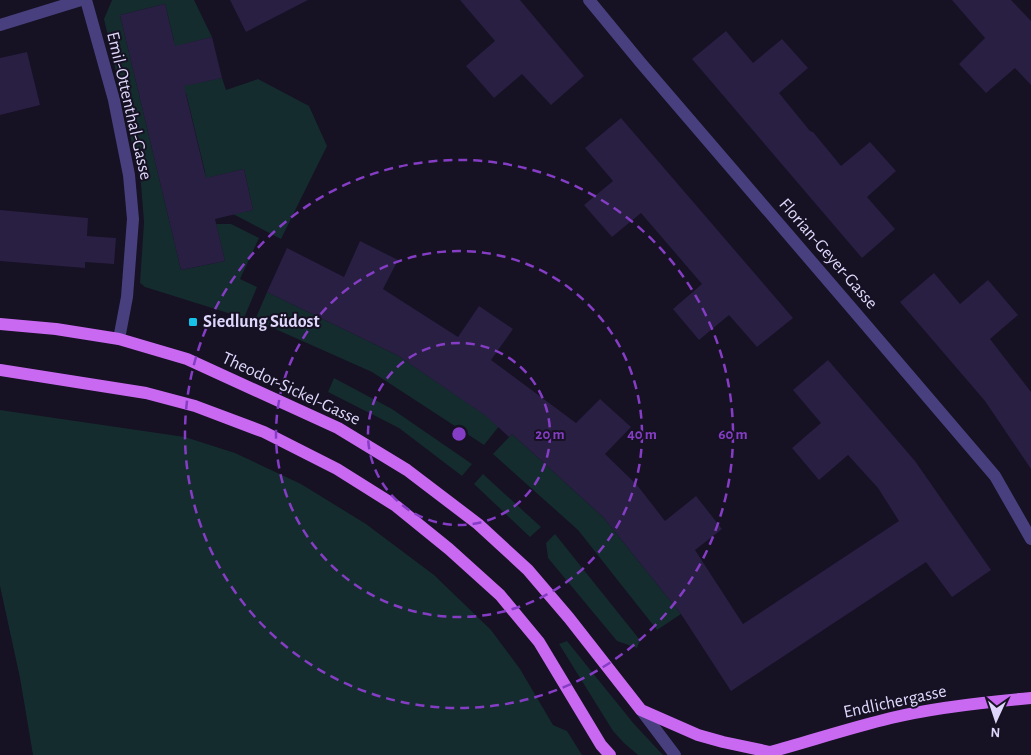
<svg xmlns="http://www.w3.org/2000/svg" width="1031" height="755" font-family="'Alegreya Sans',sans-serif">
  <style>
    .green { fill: #142c2d }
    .building { fill: #291f43 }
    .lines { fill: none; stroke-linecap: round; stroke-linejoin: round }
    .minor { stroke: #48407e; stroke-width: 12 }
    .major { stroke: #c969f1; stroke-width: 12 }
    .ring { fill: none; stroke: #853dc5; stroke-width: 2.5; stroke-dasharray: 9 6 }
    .poi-dot { fill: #16c2e8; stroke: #161123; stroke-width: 2 }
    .labels { text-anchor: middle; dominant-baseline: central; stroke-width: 4; stroke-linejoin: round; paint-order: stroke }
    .street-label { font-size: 18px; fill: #ded7fb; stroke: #161123 }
    .poi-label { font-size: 18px; font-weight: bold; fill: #ded7fb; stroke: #161123; text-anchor: start }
    .centre { fill: #853dc5; stroke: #161123; stroke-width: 2.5 }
    .ring-label { font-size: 15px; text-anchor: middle; font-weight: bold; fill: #853dc5; stroke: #161123; stroke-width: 4; stroke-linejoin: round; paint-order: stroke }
  </style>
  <rect width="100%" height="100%" fill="#161123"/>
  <path class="green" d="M 112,0 L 194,0 L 212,37 L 181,45 L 171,52 L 174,41 L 165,4 L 120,15 L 181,270 L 225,261 L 216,224 L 231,224 L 259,238 L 240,279 L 257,287 L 244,318 L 145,287 L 140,283 L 144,222 L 141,184 L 104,19 Z
    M 222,78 L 226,90 L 258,79 L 309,106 L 327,146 L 281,239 L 233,214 L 253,210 L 244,169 L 211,177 L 206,184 L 205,172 L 186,93 L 180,93 L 184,82 L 190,84 Z
    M 267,292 L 397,355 L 500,425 L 484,445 L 372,372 L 255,320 Z
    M 334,378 L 392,409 L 472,464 L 462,476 L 399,428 L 328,392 Z
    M 0,410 L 185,437 L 235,453 L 301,484 L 366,524 L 434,575 L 491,630 L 520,669 L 553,725 L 567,731 L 582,755 L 33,755 L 20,678 L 0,586 Z
    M 512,434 L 603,517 L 681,614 L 657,630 L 578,530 L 493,454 Z
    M 483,474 L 541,527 L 530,537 L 474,484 Z
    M 555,534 L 640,640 L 637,648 L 617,641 L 548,558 L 546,543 Z
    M 567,641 L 634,724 L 663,755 L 638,755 L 624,743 L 613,731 L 559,644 Z"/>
  <path class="building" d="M 230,0 L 308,0 L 246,32 Z
    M 460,0 L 520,0 L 584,76 L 551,105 L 522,74 L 494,98 L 466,66 L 495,41 Z
    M 952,0 L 1011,0 L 1031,21 L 1031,85 L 1015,68 L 986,93 L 959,64 L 985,38 Z
    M 165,4 L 175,46 L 212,37 L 222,78 L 184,86 L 206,178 L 244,169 L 253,210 L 215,219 L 225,261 L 181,270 L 120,15 Z
    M 726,31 L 753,63 L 782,39 L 808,68 L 779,93 L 810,131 L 813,132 L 841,166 L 870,142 L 896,171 L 867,197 L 895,229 L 862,258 L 692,59 Z
    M 27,52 L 40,105 L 0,115 L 0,58 Z
    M 621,118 L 793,318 L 757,347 L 729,315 L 699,340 L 673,309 L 702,284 L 641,213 L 612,237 L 584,205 L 613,181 L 585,148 Z
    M 0,210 L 88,218 L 87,236 L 116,238 L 114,264 L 85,262 L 85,268 L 0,261 Z
    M 360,241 L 398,260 L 383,289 L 458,337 L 479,306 L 513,329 L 491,360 L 576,423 L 600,399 L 631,427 L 605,454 L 637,485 L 665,521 L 696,496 L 722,529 L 695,550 L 743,624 L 899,521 L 878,488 L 848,455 L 819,480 L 792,448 L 821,423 L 793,390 L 828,360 L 915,461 L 991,570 L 952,597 L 926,562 L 731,691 L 681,614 L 603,517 L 512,434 L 509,437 L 486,416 L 397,355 L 267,292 L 287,248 L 344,277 Z
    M 934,273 L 960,304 L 988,280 L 1018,315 L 990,339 L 1031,392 L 1031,469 L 985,401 L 900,302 Z"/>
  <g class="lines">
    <path class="minor" d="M 86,0 L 114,100 L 129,175 L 133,219 L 127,297 L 119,339
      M 589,0 L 641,63 L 854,311 L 995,476 L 1031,539
      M 0,25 L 81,0
      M 641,710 L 675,755"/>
    <path class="major" d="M 0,324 L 56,329 L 119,339 L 187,359 L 338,428 L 407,470 L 478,524 L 528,570 L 569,618 L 641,710 L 698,735 L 723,742 L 770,752
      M 0,370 L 146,393 L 195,406 L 264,432 L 337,469 L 396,506 L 449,549 L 500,595 L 539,642 L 601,745 L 610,755
      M 766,755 L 770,752 C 810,741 850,728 891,718 C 936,707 985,702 1031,698"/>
  </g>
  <g class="ring">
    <circle cx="459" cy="434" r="91"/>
    <circle cx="459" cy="434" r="183"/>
    <circle cx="459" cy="434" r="274"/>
  </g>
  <rect class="poi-dot" x="188" y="317" width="10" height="10" rx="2.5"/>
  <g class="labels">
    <g class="street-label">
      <text transform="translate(129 106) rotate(77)">Emil-Ottenthal-Gasse</text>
      <text transform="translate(828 254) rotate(49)">Florian-Geyer-Gasse</text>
      <text transform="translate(291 389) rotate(25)">Theodor-Sickel-Gasse</text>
      <text transform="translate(895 702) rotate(-12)">Endlichergasse</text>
    </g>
    <g class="poi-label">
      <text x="203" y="322">Siedlung Südost</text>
    </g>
  </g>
  <circle cx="459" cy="434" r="8" class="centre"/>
  <g class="ring-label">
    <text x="550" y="439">20 m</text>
    <text x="642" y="439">40 m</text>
    <text x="733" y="439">60 m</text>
  </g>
  <g transform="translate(996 720) rotate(183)" stroke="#161123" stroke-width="4" paint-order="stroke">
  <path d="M0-4L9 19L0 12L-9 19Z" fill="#ded7fb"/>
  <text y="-8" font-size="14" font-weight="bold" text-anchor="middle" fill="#ded7fb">N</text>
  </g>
</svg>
